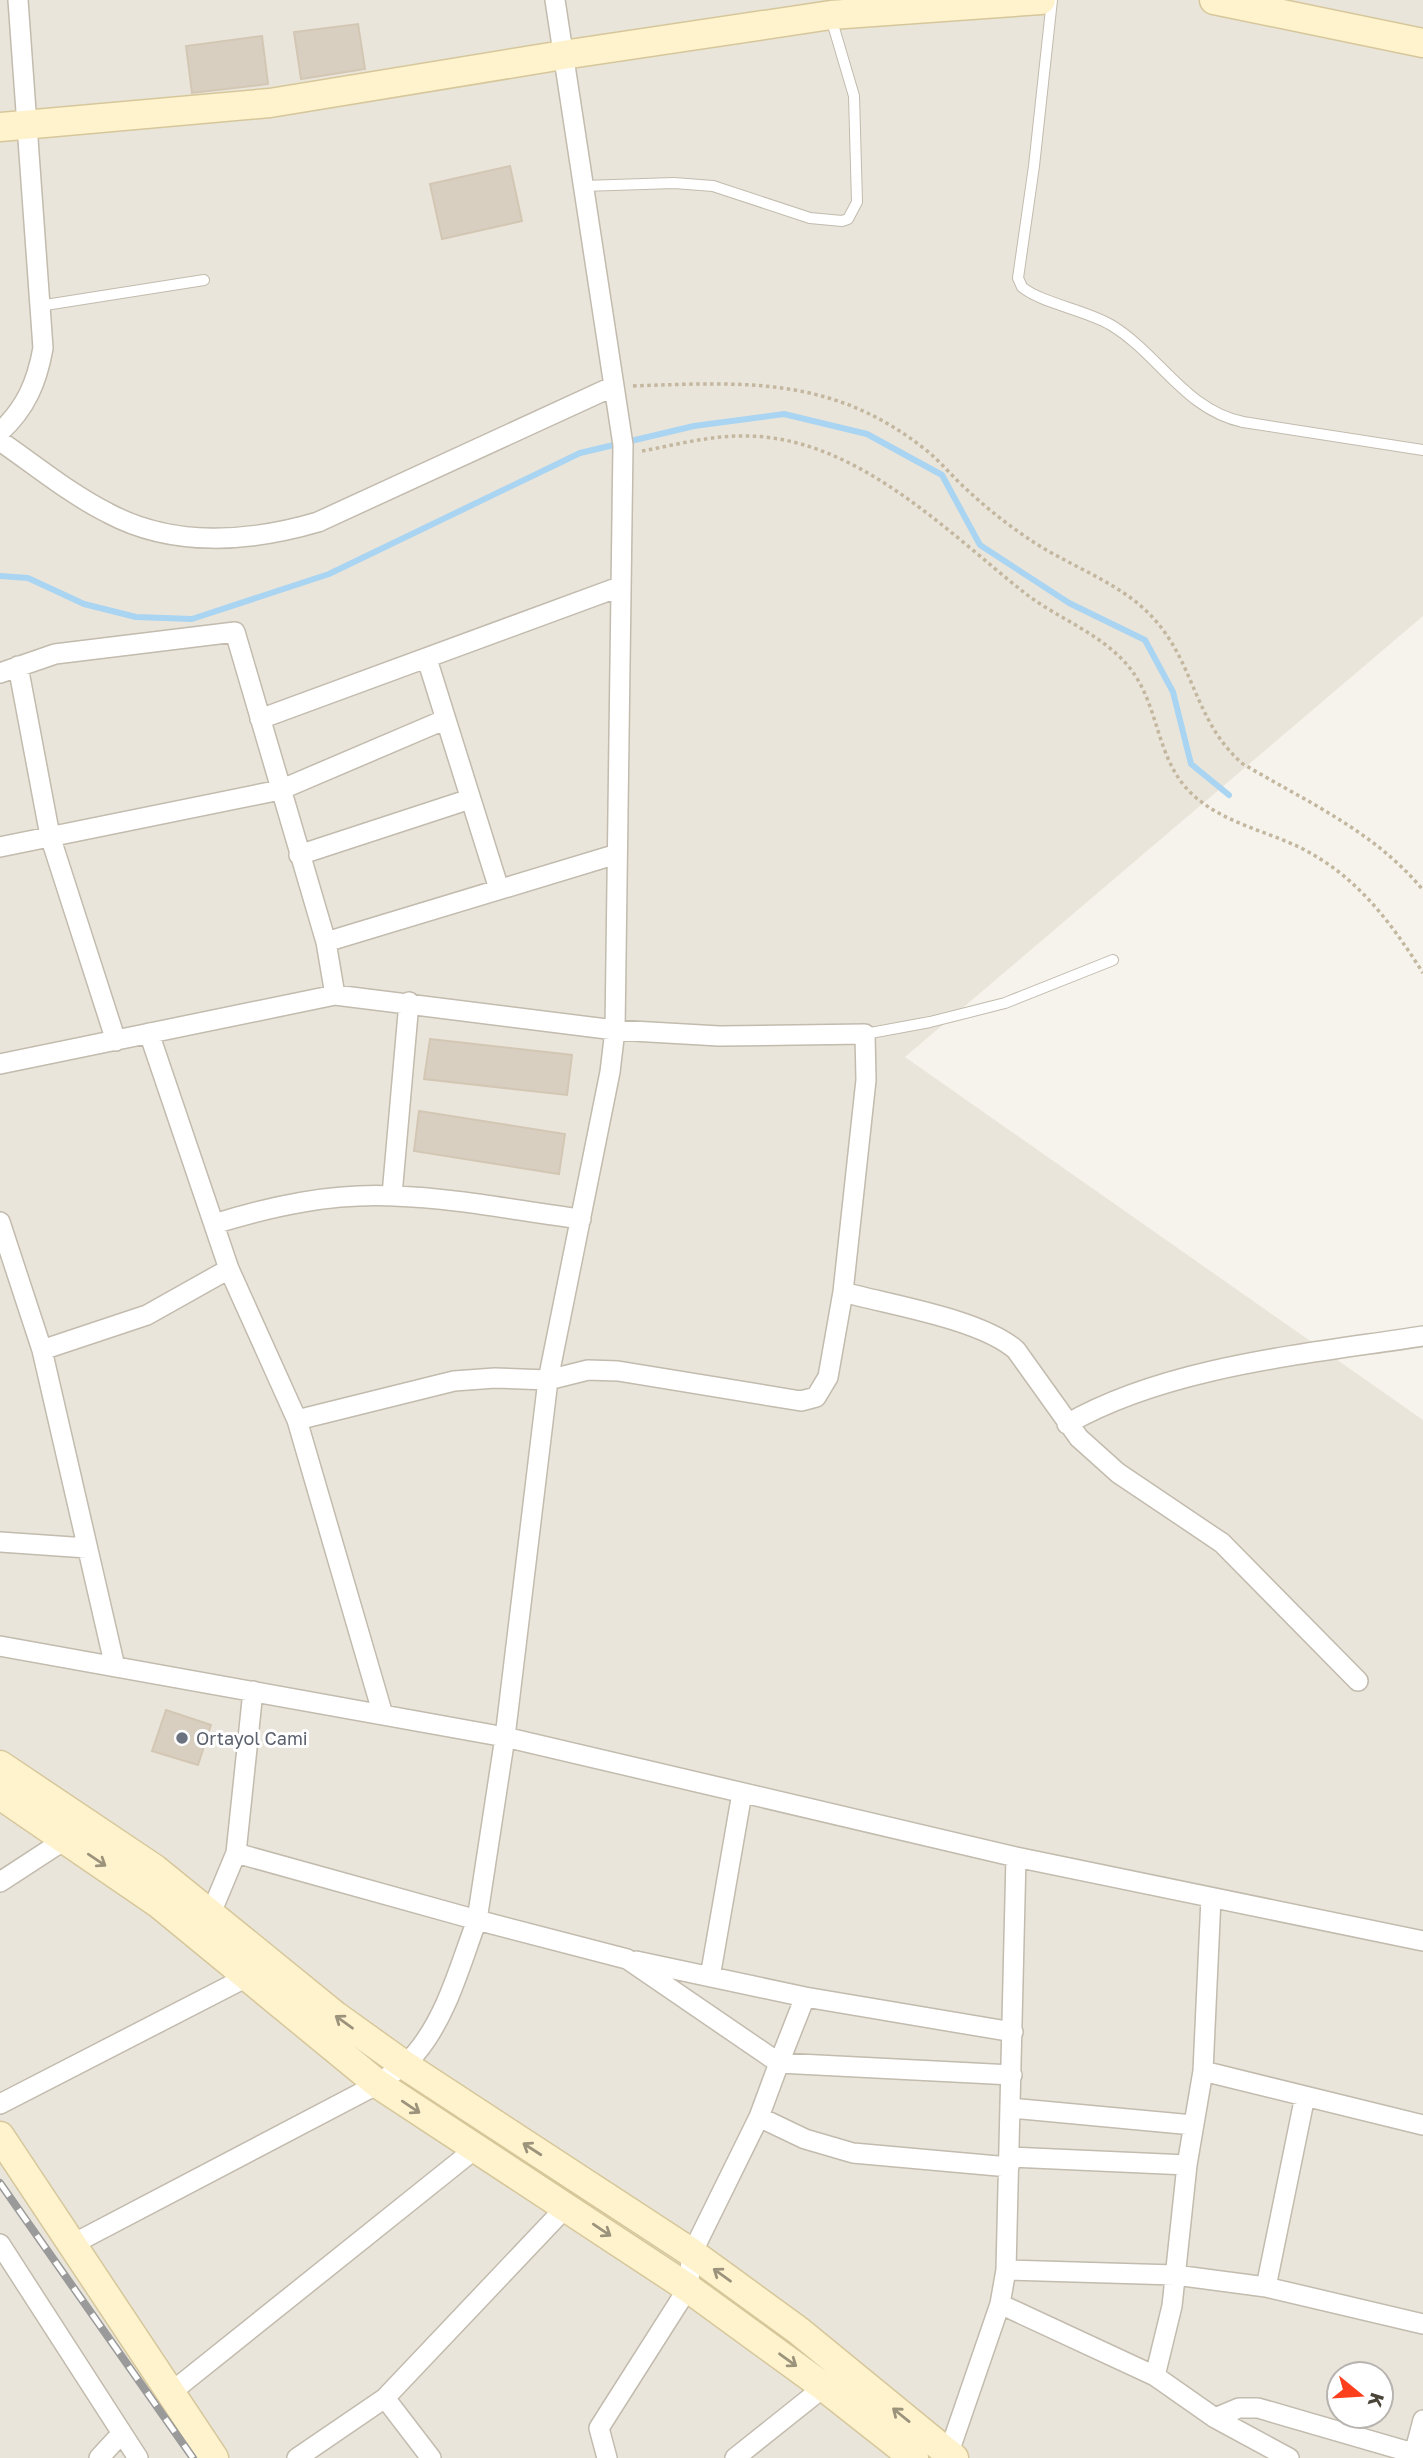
<svg xmlns="http://www.w3.org/2000/svg" width="1423" height="2458" font-family="'Golos Text',sans-serif">
  <style>
    .residential { fill: #eae5da; fill-rule: evenodd }
    .lines { fill: none; stroke-linecap: round; stroke-linejoin: round }
    .stream { stroke: #a9d4f2; stroke-width: 6 }
    .building { fill: #d8cfc1; stroke: #d3c7b4; stroke-width: 2 }
    .lane-casing { stroke: #c2bbae; stroke-width: 12 }
    .street-casing { stroke: #c2bbae; stroke-width: 22 }
    .secondary-casing { stroke: #d6c79b; stroke-width: 31 }
    .path { stroke: #c4b79f; stroke-width: 3.5; stroke-dasharray: 3.5 3.5; stroke-linecap: butt }
    .lane { stroke: #fff; stroke-width: 10 }
    .street { stroke: #fff; stroke-width: 19 }
    .secondary { stroke: #fff3cd; stroke-width: 28 }
    .rail-casing { stroke: #9a9a9a; stroke-width: 8 }
    .rail { stroke: #fff; stroke-width: 5; stroke-dasharray: 16; stroke-linecap: butt }
    .oneway { stroke: #9c937c }
    .worship-dot { fill: #6b7280; stroke: #fff; stroke-width: 2.5 }
    .labels { text-anchor: middle; dominant-baseline: central; stroke-width: 6; stroke-linejoin: round; paint-order: stroke }
    .worship-label { font-size: 18px; fill: #5b616d; stroke: #fff; text-anchor: start }
  </style>
  <rect width="100%" height="100%" fill="#f6f3ec"/>
  <path class="residential" d="M 0,0 L 1423,0 L 1423,616 L 905,1057 L 1423,1420 L 1423,2458 L 0,2458 ZM 1339,2374 L 1381,2374 L 1381,2416 L 1339,2416 Z"/>
  <g class="lines">
    <path class="stream" d="M 0,576 L 28,578 L 84,604 L 136,617 L 192,619 L 329,574 L 580,453 L 694,426 L 784,414 L 867,434 L 942,475 L 980,545 L 1069,603 L 1145,640 L 1173,692 L 1191,764 L 1229,795"/>
  </g>
  <path class="building" d="M 358,24 L 365,69 L 301,79 L 294,32 Z
    M 262,36 L 268,84 L 192,93 L 186,46 Z
    M 510,166 L 522,221 L 442,239 L 430,184 Z
    M 430,1039 L 572,1055 L 567,1095 L 424,1079 Z
    M 419,1111 L 565,1134 L 559,1174 L 414,1151 Z
    M 166,1710 L 211,1725 L 198,1765 L 152,1751 Z"/>
  <g class="lines">
    <defs>
      <path id="lane" d="M 1052,0 L 1034,166 L 1018,278 L 1022,287 C 1041,303 1086,310 1111,325 C 1159,354 1185,410 1243,422 L 1423,450
        M 583,186 L 674,183 L 713,186 L 810,218 L 842,221 L 848,219 L 857,202 L 854,96 L 831,18
        M 39,306 L 204,280
        M 865,1034 L 930,1022 L 1005,1003 L 1113,960"/>
      <path id="street" d="M 555,0 L 614,386
        M 0,432 C 26,408 37,382 43,348 L 18,0
        M 0,441 C 35,465 70,494 108,513 C 173,548 250,542 318,522 L 614,386 L 623,445 L 615,1030 L 610,1072 L 548,1380 L 505,1737 L 477,1920 L 236,1853
        M 427,659 L 499,889
        M 18,666 L 50,836 L 116,1041
        M 0,673 L 55,654 L 235,632 L 326,942 L 335,995
        M 260,719 L 619,587
        M 0,847 L 280,790 L 444,720
        M 299,855 L 470,799
        M 326,942 L 617,854
        M 149,1033 L 229,1269 L 297,1420 L 383,1715
        M 0,1064 L 335,995 L 615,1030 L 719,1036 L 865,1034 L 866,1080 L 843,1292 L 828,1377 L 816,1397 L 801,1401 L 618,1371 L 588,1370 L 548,1380 L 495,1378 L 454,1381 L 297,1420
        M 392,1195 L 409,1002
        M 0,1222 L 42,1350 L 115,1667
        M 214,1224 C 272,1206 332,1193 394,1196 C 456,1198 519,1211 581,1219
        M 843,1292 C 890,1305 981,1319 1016,1350 L 1079,1438 L 1118,1473 L 1222,1543 L 1358,1681
        M 42,1350 L 147,1315 L 229,1269
        M 1067,1424 C 1168,1366 1308,1354 1423,1336
        M 0,1542 L 87,1548
        M 0,1646 L 505,1737 L 1016,1857 L 1423,1941
        M 0,1882 L 66,1839
        M 211,1913 L 236,1853 L 253,1691
        M 636,1961 L 805,1997 L 1013,2032
        M 710,1977 L 742,1793
        M 805,1997 L 779,2063 L 1012,2075
        M 1203,2071 L 1423,2125
        M 0,2104 L 245,1978
        M 1011,2108 L 1193,2125
        M 759,2117 L 805,2139 L 853,2153 L 1009,2167
        M 1010,2157 L 1187,2165
        M 0,2244 L 138,2458
        M 71,2245 L 378,2084 C 391,2074 406,2065 416,2053 C 447,2016 460,1965 477,1920 L 627,1959 L 779,2063 L 759,2117 L 692,2253 L 688,2288 L 599,2428 L 607,2458
        M 1006,2270 L 1175,2275 L 1266,2287 L 1423,2324
        M 1266,2287 L 1305,2096
        M 1000,2304 L 1155,2376 L 1215,2418 L 1289,2458
        M 1155,2376 L 1172,2306 L 1187,2165 L 1203,2071 L 1211,1898
        M 169,2394 L 475,2149
        M 385,2398 L 431,2458
        M 1215,2418 L 1239,2408 L 1258,2408 L 1423,2456
        M 99,2458 L 122,2433
        M 297,2458 L 385,2398 L 567,2206
        M 735,2458 L 824,2387
        M 947,2458 L 1000,2304 L 1006,2270 L 1016,1857
        M 1413,2458 L 1423,2420"/>
      <path id="secondary" d="M 1214,0 L 1423,43
        M 0,127 L 270,103 L 563,55 L 831,15 L 1041,0
        M 0,1765 L 155,1869 L 336,2016 L 403,2064 L 692,2253 L 799,2331 L 954,2458
        M 0,1795 L 159,1904 L 378,2084 L 688,2288 L 824,2387 L 914,2458
        M 0,2136 L 214,2458"/>
    </defs>
    <use href="#lane" class="lane-casing"/>
    <use href="#street" class="street-casing"/>
    <use href="#secondary" class="secondary-casing"/>
    <path class="path" d="M 633,386 C 746,382 833,376 926,450 C 940,461 951,475 964,487 C 983,505 1004,522 1026,537 C 1067,566 1122,582 1155,620 C 1195,665 1195,723 1243,764 C 1307,802 1374,831 1423,890
      M 642,451 C 675,445 708,436 741,436 C 853,434 944,529 1026,594 C 1059,619 1102,634 1129,667 C 1160,705 1155,758 1191,793 C 1221,822 1263,830 1299,847 C 1356,875 1390,921 1423,973"/>
    <use href="#lane" class="lane"/>
    <use href="#street" class="street"/>
    <use href="#secondary" class="secondary"/>
    <defs>
      <path id="rail" d="M 0,2183 L 193,2458"/>
    </defs>
    <use href="#rail" class="rail-casing"/>
    <use href="#rail" class="rail"/>
  </g>
  <defs><path id="oneway-shaft" d="M-6 0H5M1.5-3L5.5 0L1.5 3" fill="none" stroke-width="1.6" stroke-linecap="round" stroke-linejoin="round" transform="scale(1.75)"/></defs>
  <g class="oneway">
    <use href="#oneway-shaft" transform="translate(97 1860) rotate(34)"/>
    <use href="#oneway-shaft" transform="translate(344 2022) rotate(-144)"/>
    <use href="#oneway-shaft" transform="translate(411 2107) rotate(34)"/>
    <use href="#oneway-shaft" transform="translate(532 2149) rotate(-147)"/>
    <use href="#oneway-shaft" transform="translate(602 2230) rotate(34)"/>
    <use href="#oneway-shaft" transform="translate(722 2275) rotate(-144)"/>
    <use href="#oneway-shaft" transform="translate(788 2360) rotate(36)"/>
    <use href="#oneway-shaft" transform="translate(901 2415) rotate(-141)"/>
  </g>
  <circle class="worship-dot" cx="182" cy="1738" r="7"/>
  <g class="labels">
    <g class="worship-label">
      <text x="196" y="1738">Ortayol Cami</text>
    </g>
  </g>
  <g transform="translate(1360 2395) rotate(108)"><circle r="33" fill="#ffffff" stroke="#b7b4b0" stroke-width="2"/>
  <path d="M0-5L12 26L0 18L-12 26Z" fill="#fc3f1d"/>
  <text y="-10" font-size="19" font-weight="bold" text-anchor="middle" fill="#4b4439">K</text>
  </g>
</svg>
